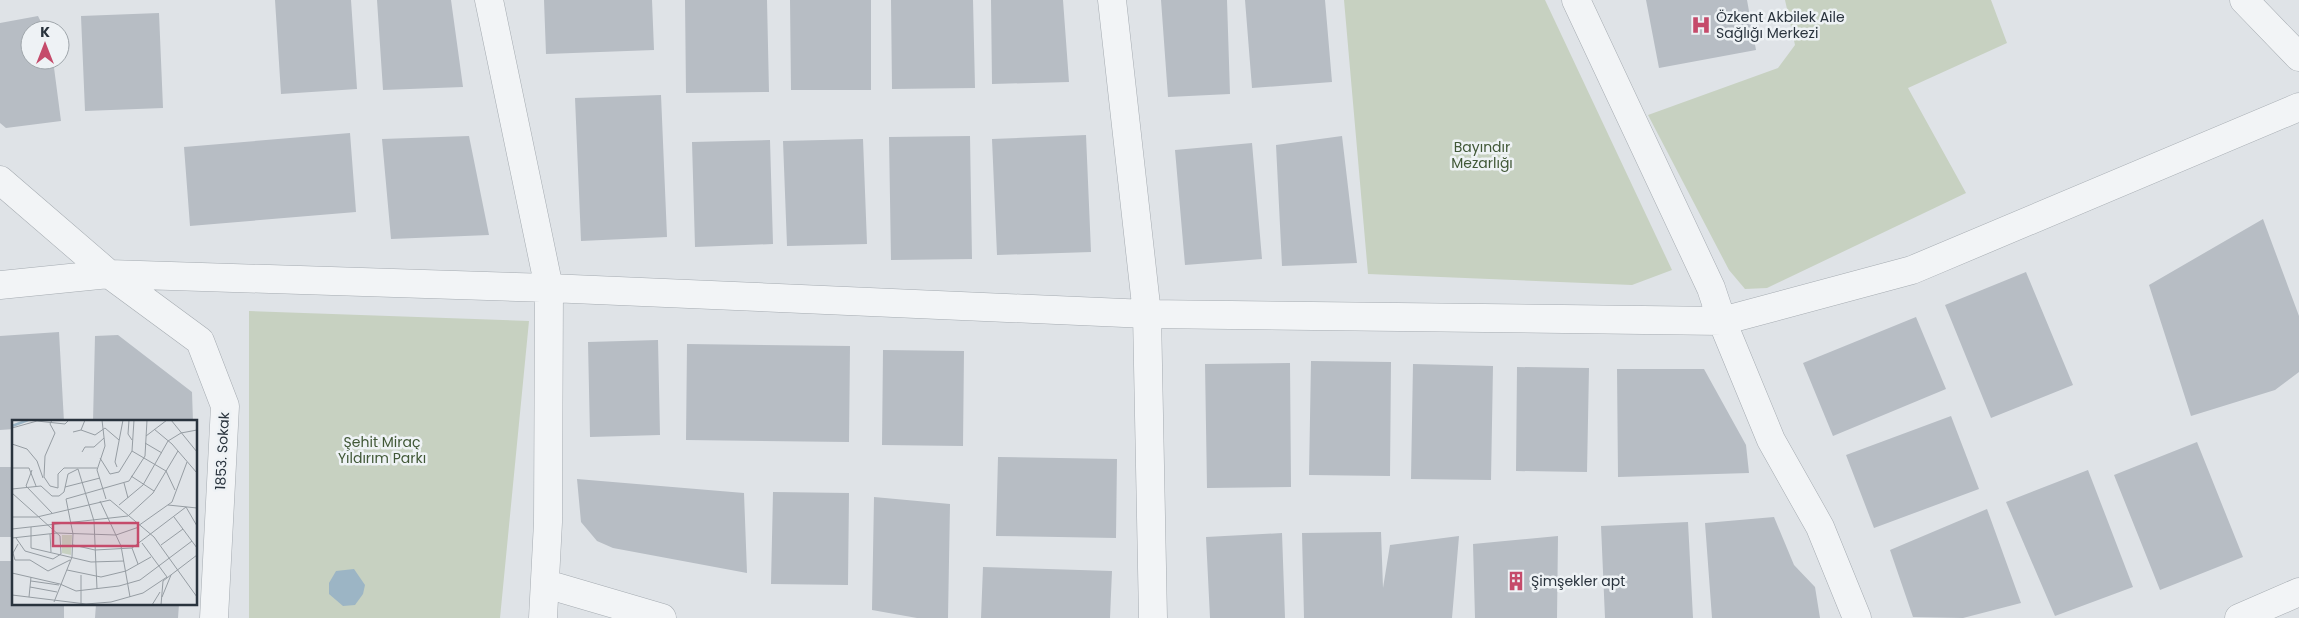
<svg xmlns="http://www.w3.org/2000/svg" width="2299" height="618" font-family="Poppins,sans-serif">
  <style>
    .green { fill: #c7d1c1 }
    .water { fill: #9cb5c5 }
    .building { fill: #b7bdc4 }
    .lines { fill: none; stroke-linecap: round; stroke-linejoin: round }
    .street-casing { stroke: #a5abb1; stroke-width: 29 }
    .street { stroke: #f2f4f6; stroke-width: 28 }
    .labels { text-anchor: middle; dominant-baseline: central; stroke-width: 5; stroke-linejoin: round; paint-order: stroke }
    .poi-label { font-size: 14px; fill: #29333d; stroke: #eef2f5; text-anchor: start }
    .park-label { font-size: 14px; fill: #415837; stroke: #eef2f5 }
    .street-label { font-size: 14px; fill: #29333d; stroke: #eef2f5 }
    .inset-river { fill: none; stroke: #9cb5c5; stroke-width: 2.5 }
    .inset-road { fill: none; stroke: #969da3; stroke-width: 1 }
    .view { fill: #c54b6b; fill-opacity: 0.15; stroke: #c54b6b; stroke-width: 2.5 }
    .inset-edge { fill: none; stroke: #29333d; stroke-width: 2.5 }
  </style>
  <rect width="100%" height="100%" fill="#dfe3e7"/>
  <path class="green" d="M 1344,0 L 1545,0 L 1672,270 L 1632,285 L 1368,274 Z
    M 1785,0 L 1991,0 L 2007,43 L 1908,88 L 1966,193 L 1767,288 L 1745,289 L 1729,270 L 1648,115 L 1778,68 L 1795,45 Z
    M 249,311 L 529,321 L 500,618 L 249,618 Z"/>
  <path class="water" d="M 354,569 L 365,585 L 363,594 L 355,605 L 343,606 L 329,594 L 329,583 L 336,571 Z"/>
  <path class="building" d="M 275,0 L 351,0 L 357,89 L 281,94 Z
    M 377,0 L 451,0 L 463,87 L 383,90 Z
    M 544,0 L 652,0 L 654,50 L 546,54 Z
    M 685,0 L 767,0 L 769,92 L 686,93 Z
    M 790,0 L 871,0 L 871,90 L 791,90 Z
    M 891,0 L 973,0 L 975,88 L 892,89 Z
    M 991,0 L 1063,0 L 1069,82 L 992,84 Z
    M 1161,0 L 1227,0 L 1230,94 L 1168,97 Z
    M 1245,0 L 1325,0 L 1332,82 L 1252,88 Z
    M 1646,0 L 1747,0 L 1756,50 L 1659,68 Z
    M 159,13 L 163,108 L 85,111 L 81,16 Z
    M 38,16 L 45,30 L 30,30 L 30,60 L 53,60 L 61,121 L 6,128 L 0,123 L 0,23 Z
    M 661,95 L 667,237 L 581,241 L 575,98 Z
    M 350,133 L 356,212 L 190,226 L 184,147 Z
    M 1086,135 L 1091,252 L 997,255 L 992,139 Z
    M 469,136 L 489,235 L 391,239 L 382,139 Z
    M 970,136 L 972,259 L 891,260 L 889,137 Z
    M 1342,136 L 1357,263 L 1282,266 L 1276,145 Z
    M 863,139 L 867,244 L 787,246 L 783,141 Z
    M 770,140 L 773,244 L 695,247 L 692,142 Z
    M 1252,143 L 1262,259 L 1185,265 L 1175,150 Z
    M 2263,219 L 2299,316 L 2299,372 L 2275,390 L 2191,416 L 2149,285 Z
    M 2026,272 L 2073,385 L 1991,418 L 1945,305 Z
    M 1916,317 L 1946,389 L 1833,436 L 1803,363 Z
    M 59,332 L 64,422 L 14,422 L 14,429 L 0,430 L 0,336 Z
    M 118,335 L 192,392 L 193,422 L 93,422 L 95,336 Z
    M 658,340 L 660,435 L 590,437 L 588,342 Z
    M 687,344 L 850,346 L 849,442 L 686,440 Z
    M 883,350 L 964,351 L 963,446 L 882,445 Z
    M 1311,361 L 1391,362 L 1390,476 L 1309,475 Z
    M 1290,363 L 1291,487 L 1207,488 L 1205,364 Z
    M 1413,364 L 1493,366 L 1491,480 L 1411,479 Z
    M 1517,367 L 1589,368 L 1587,472 L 1516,471 Z
    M 1617,369 L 1704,369 L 1746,445 L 1749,473 L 1618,477 Z
    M 1951,416 L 1979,489 L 1874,528 L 1846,455 Z
    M 2197,442 L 2243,557 L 2160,590 L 2114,475 Z
    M 998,457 L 1117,459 L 1116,538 L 996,536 Z
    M 0,467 L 14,467 L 14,537 L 0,537 Z
    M 2088,470 L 2133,587 L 2055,616 L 2006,502 Z
    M 577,479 L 744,493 L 747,573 L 613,548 L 597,541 L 581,522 Z
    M 773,492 L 849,493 L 848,585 L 771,584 Z
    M 874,497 L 950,504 L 948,618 L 917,618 L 872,610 Z
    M 1987,509 L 2021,603 L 1963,618 L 1913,617 L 1890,550 Z
    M 1774,517 L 1794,565 L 1815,587 L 1820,618 L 1712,618 L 1705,523 Z
    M 1688,522 L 1693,618 L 1605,618 L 1601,526 Z
    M 1381,532 L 1383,588 L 1390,545 L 1459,536 L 1452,618 L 1304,618 L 1302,533 Z
    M 1282,533 L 1285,618 L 1210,618 L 1206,537 Z
    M 1558,536 L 1557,618 L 1475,618 L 1473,544 Z
    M 0,561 L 14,561 L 14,604 L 64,604 L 64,618 L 0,618 Z
    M 983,567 L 1112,571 L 1110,618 L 981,618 Z
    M 96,604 L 179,604 L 178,618 L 95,618 Z"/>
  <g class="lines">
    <defs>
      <path id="street" d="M 489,0 L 549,288 L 548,522 L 543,618
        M 1112,0 L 1147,314 L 1153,618
        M 1576,0 L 1711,288 L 1722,321 L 1771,440 L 1820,527 L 1857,618
        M 2244,0 L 2299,57
        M 0,180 L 109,274 L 200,341 L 225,406 L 214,618
        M 0,285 L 109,274 L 549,288 L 1147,314 L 1722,321 L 1912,270 L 2299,107
        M 546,584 L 662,618
        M 2239,618 L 2299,592"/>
    </defs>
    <use href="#street" class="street-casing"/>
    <use href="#street" class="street"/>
  </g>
  <defs>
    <symbol id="hospital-bare" viewBox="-9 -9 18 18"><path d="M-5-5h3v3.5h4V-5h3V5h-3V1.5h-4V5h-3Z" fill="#c54b6b" stroke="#eef2f5" stroke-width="2.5" paint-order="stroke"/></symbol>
    <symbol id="building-bare" viewBox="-9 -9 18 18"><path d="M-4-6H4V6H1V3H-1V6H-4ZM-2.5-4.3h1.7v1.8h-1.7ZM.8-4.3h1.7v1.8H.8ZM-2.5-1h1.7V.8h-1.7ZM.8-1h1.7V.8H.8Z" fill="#c54b6b" stroke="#eef2f5" stroke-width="2.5" paint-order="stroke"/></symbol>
  </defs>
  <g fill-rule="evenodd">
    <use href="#hospital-bare" x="1687" y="11" width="28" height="28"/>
    <use href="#building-bare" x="1502" y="567" width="28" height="28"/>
  </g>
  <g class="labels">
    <g class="poi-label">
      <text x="1716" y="17">Özkent Akbilek Aile<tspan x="1716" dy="16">Sağlığı Merkezi</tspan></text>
      <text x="1531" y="581">Şimşekler apt</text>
    </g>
    <g class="park-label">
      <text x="1482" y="147">Bayındır<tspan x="1482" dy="16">Mezarlığı</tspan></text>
      <text x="382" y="442">Şehit Miraç<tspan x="382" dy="16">Yıldırım Parkı</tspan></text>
    </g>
    <g class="street-label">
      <text transform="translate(222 451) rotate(-87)">1853. Sokak</text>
    </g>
  </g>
  <g transform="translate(12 420)">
    <rect width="185" height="185" fill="#dfe3e7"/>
    <path d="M 50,115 L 60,115 L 59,135 L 50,133 Z" fill="#c7d1c1"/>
    <path class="inset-river" d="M 0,6 L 16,0"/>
    <path class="inset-road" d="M 40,0 L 38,4 L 43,13 L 33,36 L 32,57 L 38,66 L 46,68 L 46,54 L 52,48 L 85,48M 90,0 L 93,26 L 85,50 L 94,79M 117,0 L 116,14 L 120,20M 159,0 L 185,32M 0,8 L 25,1 L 53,4 L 57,0M 142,9 L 160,24 L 185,53M 69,10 L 83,15 L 93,8 L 107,20M 61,12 L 69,10 L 73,0M 134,16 L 155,0M 133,23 L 150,33M 0,24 L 15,29 L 25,41 L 31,58M 120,31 L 154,51 L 163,70M 70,32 L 73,27 L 82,27 L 92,18M 88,38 L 98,54 L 107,52 L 120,31 L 122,0M 105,47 L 103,42 L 111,0M 0,48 L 17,48 L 24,66M 20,50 L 14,66 L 40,93M 119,56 L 142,71M 112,63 L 116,78M 53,67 L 88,58M 0,69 L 29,66 L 40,76 L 47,76 L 52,72 L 56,54 L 66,49 L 82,101 L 85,169M 0,73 L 48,116 L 49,134 L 41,139 L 13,131 L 4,118M 88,81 L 109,126 L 118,177M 107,85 L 131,65 L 156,21 L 169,13 L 185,10M 156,85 L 185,88M 0,97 L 25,97 L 98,80 L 142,117 L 185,177M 162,97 L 185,128M 126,106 L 160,82 L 175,42M 19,107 L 19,128 L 79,142 L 112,141M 0,109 L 116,96 L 141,73 L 166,31M 38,114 L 39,132M 0,118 L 45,113 L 104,115 L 127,107M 6,124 L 1,133 L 3,140 L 18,140 L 36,151 L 58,140M 61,125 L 83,130 L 120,128 L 174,87 L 185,106M 149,125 L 171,109M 120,128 L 126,144M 55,150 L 89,157 L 114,151 L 139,137M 0,153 L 48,164 L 64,171 L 107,166 L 128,160 L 180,121M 19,161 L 47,165M 18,167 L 45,172M 0,175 L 74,184 L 99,182 L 131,173 L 155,157 L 130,123M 17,177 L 19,157M 150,177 L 159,155M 42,182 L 60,137 L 61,114 L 54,79 L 117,61 L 133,36 L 135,0M 69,184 L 69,155M 140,185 L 148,172M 149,185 L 151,161 L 185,135"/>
    <path class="view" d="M 41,103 L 126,103 L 126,126 L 41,126 Z"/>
    <rect width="185" height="185" class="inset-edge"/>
  </g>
  <g transform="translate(45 45)"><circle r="24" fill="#eef2f5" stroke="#9fa6ab"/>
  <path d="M0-4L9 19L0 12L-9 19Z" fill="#c54b6b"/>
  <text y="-8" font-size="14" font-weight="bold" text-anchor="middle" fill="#29333d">K</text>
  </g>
</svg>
